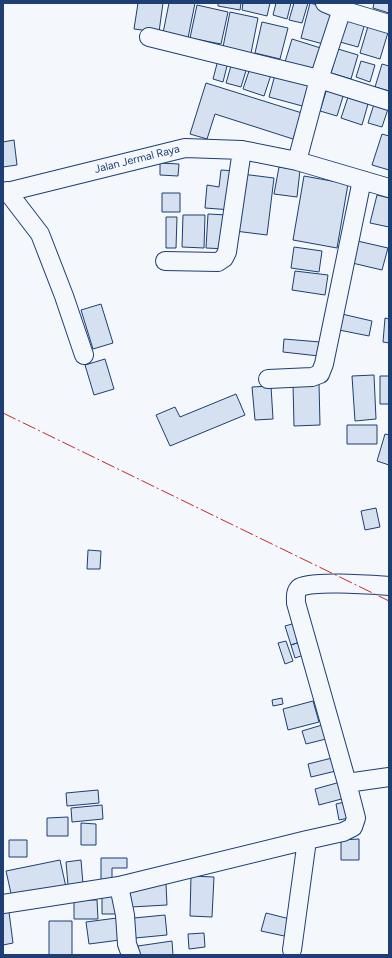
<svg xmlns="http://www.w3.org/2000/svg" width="392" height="958" font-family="Figtree,sans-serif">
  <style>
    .building { fill: #d5e0f0; stroke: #1d3f73 }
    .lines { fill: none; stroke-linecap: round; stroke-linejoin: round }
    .minor-casing { stroke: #1d3f73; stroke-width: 20 }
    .minor { stroke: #f4f7fb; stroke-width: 18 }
    .power { stroke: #c62828; stroke-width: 1; stroke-dasharray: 14 3 2 3; stroke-linecap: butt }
    .labels { text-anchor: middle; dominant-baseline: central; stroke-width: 3; stroke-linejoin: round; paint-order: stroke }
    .street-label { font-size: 11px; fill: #1d3f73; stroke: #f4f7fb }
  </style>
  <rect width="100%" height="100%" fill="#f4f7fb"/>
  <path class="building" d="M 138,3 L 163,3 L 159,32 L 134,29 Z
    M 169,3 L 195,3 L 188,38 L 163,33 Z
    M 218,3 L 241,3 L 240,10 L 218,6 Z
    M 243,3 L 270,3 L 267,16 L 242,10 Z
    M 276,3 L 291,3 L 287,19 L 273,15 Z
    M 294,3 L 308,3 L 302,23 L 289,20 Z
    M 310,3 L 336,10 L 327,45 L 301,38 Z
    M 374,3 L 389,3 L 389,13 L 373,8 Z
    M 197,5 L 228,12 L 221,44 L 190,38 Z
    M 230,12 L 258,18 L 251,53 L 223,47 Z
    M 349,15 L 366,20 L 358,47 L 340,42 Z
    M 262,22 L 288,28 L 280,59 L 255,53 Z
    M 369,23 L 389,29 L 380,59 L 360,53 Z
    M 292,39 L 327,50 L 319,73 L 285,62 Z
    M 338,49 L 358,55 L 351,79 L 331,73 Z
    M 219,56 L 229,58 L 223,82 L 213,79 Z
    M 233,59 L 248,64 L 241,87 L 226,83 Z
    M 361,61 L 375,65 L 370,82 L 356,77 Z
    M 382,64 L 389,66 L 389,91 L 375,87 Z
    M 250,68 L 271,75 L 264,96 L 243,89 Z
    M 276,71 L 313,82 L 306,107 L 269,97 Z
    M 206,83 L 302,113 L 293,139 L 215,114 L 207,139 L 190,134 Z
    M 328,85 L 345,90 L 337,116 L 320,111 Z
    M 348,97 L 368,104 L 362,125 L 341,118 Z
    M 375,101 L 389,106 L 382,127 L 368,123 Z
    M 382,134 L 389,136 L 389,170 L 372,165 Z
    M 14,140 L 17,165 L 3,167 L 3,142 Z
    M 160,163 L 179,164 L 178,176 L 160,175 Z
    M 279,167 L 300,170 L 297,197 L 274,194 Z
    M 221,170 L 236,171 L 232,210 L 205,208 L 207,185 L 219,187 Z
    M 242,174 L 274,178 L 267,235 L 235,231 Z
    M 304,176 L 348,184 L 337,248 L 293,240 Z
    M 162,193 L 180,193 L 180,212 L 162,212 Z
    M 377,195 L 389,198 L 389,227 L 370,223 Z
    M 208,214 L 227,215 L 226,249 L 206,248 Z
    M 183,215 L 205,215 L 204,248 L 182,247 Z
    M 166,217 L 177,217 L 176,248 L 166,248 Z
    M 353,240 L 388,248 L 382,270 L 348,262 Z
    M 294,247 L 322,251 L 319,272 L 291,268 Z
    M 295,271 L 328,275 L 325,295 L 292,290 Z
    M 101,304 L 113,343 L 93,349 L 81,310 Z
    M 342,314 L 372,321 L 369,336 L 339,330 Z
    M 385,318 L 389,319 L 389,343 L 383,342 Z
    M 284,339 L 320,342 L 319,356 L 283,352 Z
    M 105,359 L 114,389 L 94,395 L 85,365 Z
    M 374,375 L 376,419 L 355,421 L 352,376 Z
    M 380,376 L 389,376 L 389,404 L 380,404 Z
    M 293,384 L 319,384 L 320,425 L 294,426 Z
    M 271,386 L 273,419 L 255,420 L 252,387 Z
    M 236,394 L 245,415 L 170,446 L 156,415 L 175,407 L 180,417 Z
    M 347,425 L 377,425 L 377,444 L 347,444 Z
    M 385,434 L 389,435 L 389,465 L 377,461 Z
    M 376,508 L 380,527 L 365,530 L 361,511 Z
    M 88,550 L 101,551 L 100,569 L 87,569 Z
    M 299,622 L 306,640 L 291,645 L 285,626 Z
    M 306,640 L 310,653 L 295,658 L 291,645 Z
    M 286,641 L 293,661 L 285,664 L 278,643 Z
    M 282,698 L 283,704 L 273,706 L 272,700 Z
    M 313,701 L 319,722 L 288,730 L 283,709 Z
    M 322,725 L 326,739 L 306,744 L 302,731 Z
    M 332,758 L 336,771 L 311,777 L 308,764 Z
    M 344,781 L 349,797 L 319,805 L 315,789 Z
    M 98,790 L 99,803 L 67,806 L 66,793 Z
    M 349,801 L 353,817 L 339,820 L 336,804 Z
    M 102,805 L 103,819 L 72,822 L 71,808 Z
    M 68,817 L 68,836 L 47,836 L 47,818 Z
    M 81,823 L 96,824 L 96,845 L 81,845 Z
    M 359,839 L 359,860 L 341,860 L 341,840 Z
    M 9,840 L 27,840 L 27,857 L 9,857 Z
    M 101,858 L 127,858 L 127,868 L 112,868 L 112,881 L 101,881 Z
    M 60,860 L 66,887 L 12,898 L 6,871 Z
    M 81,860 L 83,884 L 68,885 L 66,862 Z
    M 191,876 L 214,877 L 212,917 L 190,916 Z
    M 166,884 L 167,905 L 131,907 L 130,885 Z
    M 102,895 L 120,895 L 120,914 L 102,914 Z
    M 87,896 L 88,900 L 97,900 L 98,919 L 74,919 L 74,897 Z
    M 9,912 L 13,943 L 3,945 L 3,913 Z
    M 266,913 L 294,920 L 289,937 L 261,931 Z
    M 165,915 L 167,935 L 135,938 L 134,918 Z
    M 117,918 L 120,940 L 89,944 L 86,922 Z
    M 49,921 L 72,921 L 72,955 L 49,955 Z
    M 204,933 L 205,947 L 189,949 L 188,934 Z
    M 172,941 L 173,955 L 139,955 L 138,946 Z"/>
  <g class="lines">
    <defs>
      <path id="minor" d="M 325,3 L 342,10 L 389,24
        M 149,37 L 319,79 L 389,101
        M 297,161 L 319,79 L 344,3
        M 7,191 L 40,234 L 64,296 L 84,355
        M 3,193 L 185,148 L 242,150 L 297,161 L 389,188
        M 165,261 L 218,262 L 224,258 L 227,252 L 242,150
        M 268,379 L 312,377 L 320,374 L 324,364 L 362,180
        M 389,586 C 374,585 308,580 299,588 C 295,592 296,598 296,603 L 347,783 L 389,777
        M 307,840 L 343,832 L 353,827 L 356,818 L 347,783
        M 119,886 L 125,915 L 127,944 L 131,955
        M 3,904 L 119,886 L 307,840 L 292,950"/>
    </defs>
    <use href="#minor" class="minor-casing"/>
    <use href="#minor" class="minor"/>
    <path class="power" d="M 3,413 L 389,601"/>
  </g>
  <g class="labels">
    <g class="street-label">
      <text transform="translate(137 159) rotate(-14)">Jalan Jermal Raya</text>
    </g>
  </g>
  <rect width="392" height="958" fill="none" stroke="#1d3f73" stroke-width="8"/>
</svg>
